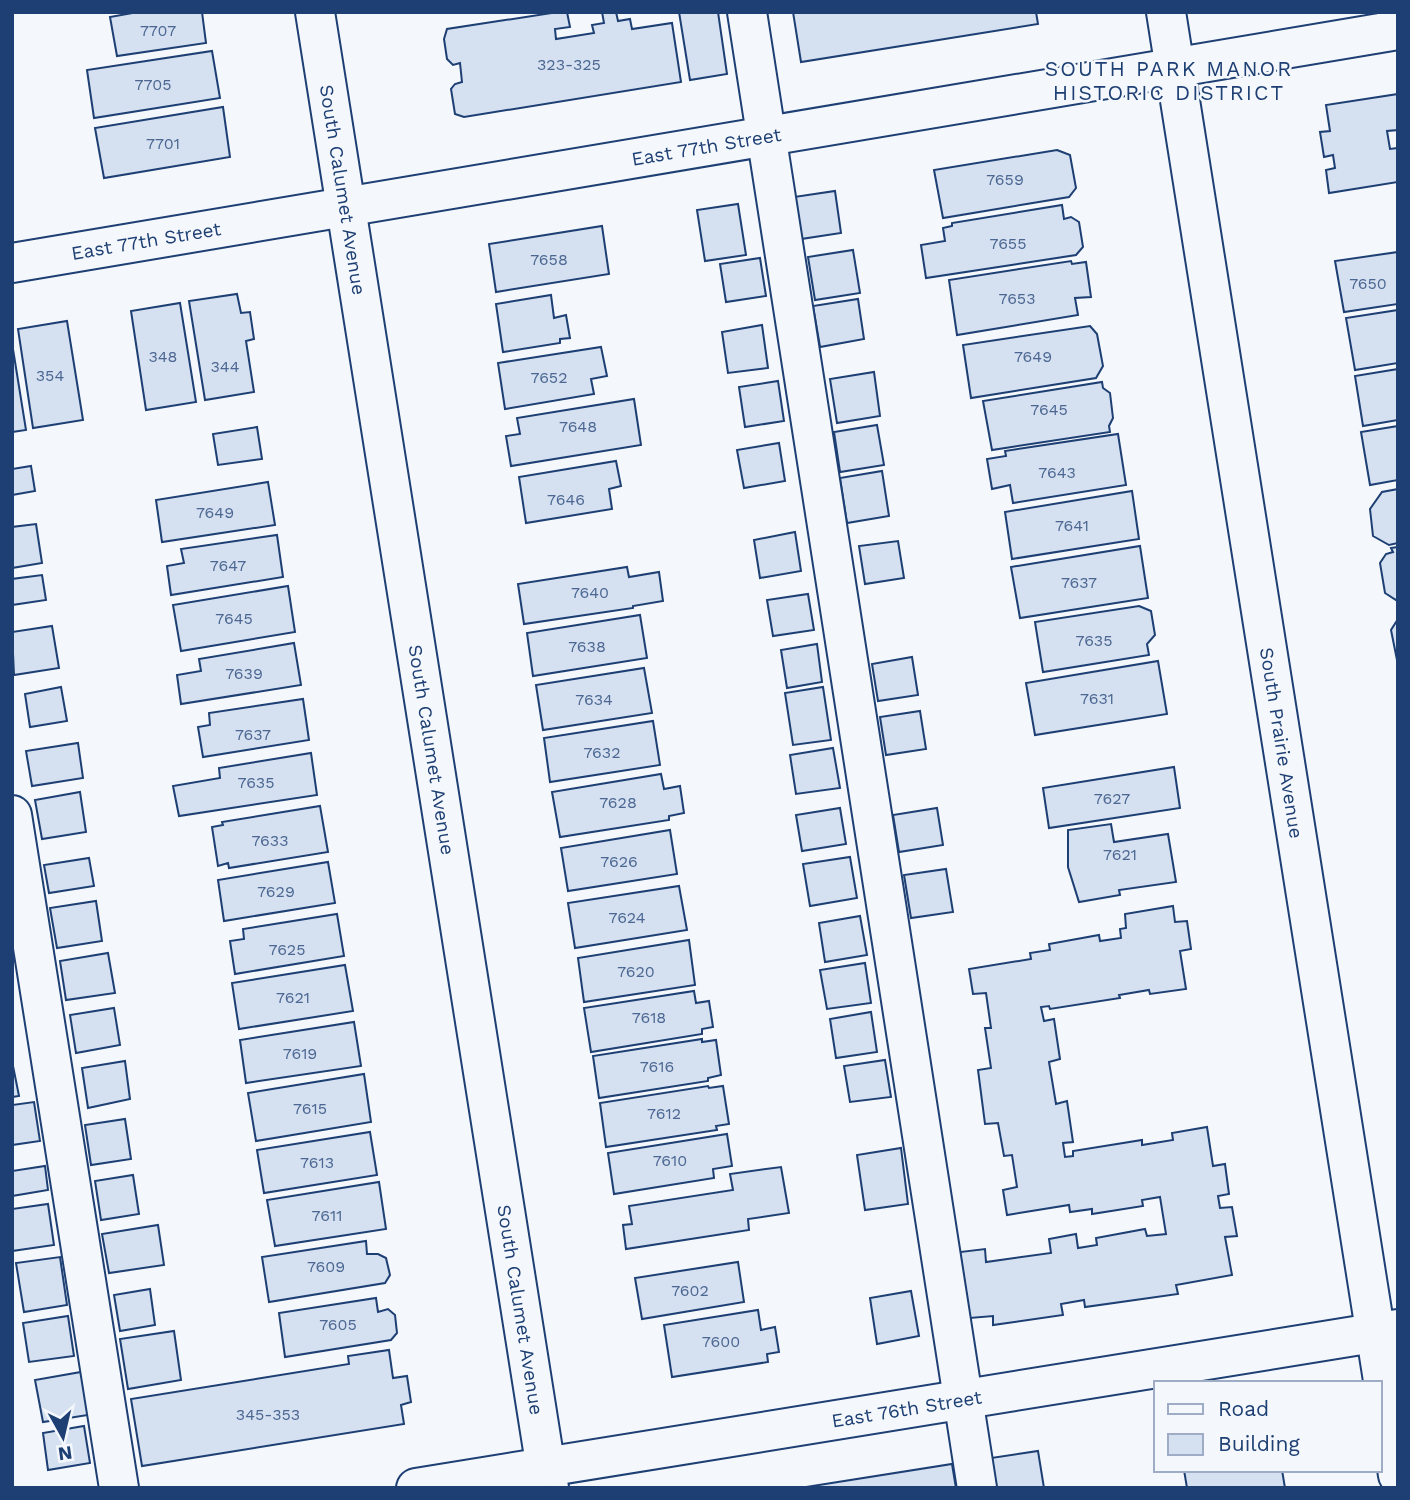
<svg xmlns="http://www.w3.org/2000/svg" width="1410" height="1500" font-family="'Work Sans',sans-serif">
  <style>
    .building { fill: #d5e0f0; stroke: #1d3f73; stroke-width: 2 }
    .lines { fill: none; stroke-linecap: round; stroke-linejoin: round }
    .minor-casing { stroke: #1d3f73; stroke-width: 42 }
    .minor { stroke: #f4f7fb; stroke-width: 38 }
    .labels { text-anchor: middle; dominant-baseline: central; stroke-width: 5; stroke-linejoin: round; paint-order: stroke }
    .number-label { font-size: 16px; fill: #4b6792 }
    .street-label { font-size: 19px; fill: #1d3f73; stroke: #f4f7fb }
    .neighbourhood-label { font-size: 21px; letter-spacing: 2px; fill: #1d3f73; stroke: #f4f7fb }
  </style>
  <rect width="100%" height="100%" fill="#f4f7fb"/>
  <path class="building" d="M 138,12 L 202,12 L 206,43 L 117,56 L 110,17 Z
    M 558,12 L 567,12 L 570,27 L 555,29 L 556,39 L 594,33 L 592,25 L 604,23 L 602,12 L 616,12 L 618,21 L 630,19 L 632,29 L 672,23 L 681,82 L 464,117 L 455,114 L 451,89 L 455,84 L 462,82 L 460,63 L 453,65 L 447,59 L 444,39 L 447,29 Z
    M 679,12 L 718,12 L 727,74 L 690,80 Z
    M 793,12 L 1036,12 L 1038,24 L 801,62 Z
    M 212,51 L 220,98 L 94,118 L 87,70 Z
    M 1398,94 L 1398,130 L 1387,131 L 1390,149 L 1398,148 L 1398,182 L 1329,193 L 1326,170 L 1335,168 L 1333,155 L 1324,157 L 1320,132 L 1330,131 L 1326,105 Z
    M 223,107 L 230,157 L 104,178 L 95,128 Z
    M 1057,150 L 1070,155 L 1076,188 L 1069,197 L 943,218 L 934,170 Z
    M 835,191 L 841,233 L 801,239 L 794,197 Z
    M 738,204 L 746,255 L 705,261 L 697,210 Z
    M 1062,205 L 1064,219 L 1071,217 L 1079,222 L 1083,247 L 1076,255 L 926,278 L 921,245 L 945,241 L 943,228 L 952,226 L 952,223 Z
    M 602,226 L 609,274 L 496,292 L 489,244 Z
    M 853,250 L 860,293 L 815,300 L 808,257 Z
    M 1398,252 L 1398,304 L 1344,312 L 1335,261 Z
    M 760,258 L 766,296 L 726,302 L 720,264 Z
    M 1071,261 L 1072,264 L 1086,262 L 1091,297 L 1075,298 L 1078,315 L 957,335 L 949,280 Z
    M 237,294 L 241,313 L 250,312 L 254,339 L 246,341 L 254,392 L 205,400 L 189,301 Z
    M 551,295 L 554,318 L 566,315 L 570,338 L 560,339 L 560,343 L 503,352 L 496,304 Z
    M 858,299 L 864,339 L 820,347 L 813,306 Z
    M 180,303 L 196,402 L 146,410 L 131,311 Z
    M 1398,310 L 1398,363 L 1355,370 L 1346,318 Z
    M 67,321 L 83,420 L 33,428 L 18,329 Z
    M 762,325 L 768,368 L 728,373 L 722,332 Z
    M 1090,326 L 1097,334 L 1103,366 L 1096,378 L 971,398 L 963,345 Z
    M 12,343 L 26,430 L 12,432 Z
    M 601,347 L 607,376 L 591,379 L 594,394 L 505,409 L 498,363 Z
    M 1398,369 L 1398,420 L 1363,426 L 1355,376 Z
    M 874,372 L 880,416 L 837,423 L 830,379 Z
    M 778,381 L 784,421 L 745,427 L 739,387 Z
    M 1102,382 L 1103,388 L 1110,393 L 1113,418 L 1109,426 L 1110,432 L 992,450 L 983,401 Z
    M 634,399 L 641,445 L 511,466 L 506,436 L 520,434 L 517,418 Z
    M 877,425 L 884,465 L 840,472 L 834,432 Z
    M 1398,426 L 1398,480 L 1370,485 L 1361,432 Z
    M 257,427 L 262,459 L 218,465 L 213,434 Z
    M 1118,434 L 1126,485 L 1013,503 L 1010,485 L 992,489 L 987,459 L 1006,456 L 1005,451 Z
    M 779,443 L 785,481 L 744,488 L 737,450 Z
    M 616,461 L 621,486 L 609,489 L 612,509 L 526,523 L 519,477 Z
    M 31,466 L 35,491 L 12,495 L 12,469 Z
    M 882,471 L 889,516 L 847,523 L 840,478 Z
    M 268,482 L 275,525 L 162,542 L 156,500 Z
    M 1398,489 L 1398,543 L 1389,545 L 1373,536 L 1370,509 L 1382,492 Z
    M 1132,491 L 1139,539 L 1012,559 L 1005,512 Z
    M 36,524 L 42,563 L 12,568 L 12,527 Z
    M 795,532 L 801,571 L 760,578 L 754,540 Z
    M 277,535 L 283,577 L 171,595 L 167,566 L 184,563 L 181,549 Z
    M 898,541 L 904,578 L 865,584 L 859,546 Z
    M 1140,546 L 1148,598 L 1020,618 L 1011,567 Z
    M 1398,547 L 1398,599 L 1396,600 L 1385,593 L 1380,563 L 1386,554 L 1393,552 L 1391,548 Z
    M 627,567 L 629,577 L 659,572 L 663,601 L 633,606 L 633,608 L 524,624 L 518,584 Z
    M 42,575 L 46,600 L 12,605 L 12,579 Z
    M 288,586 L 295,632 L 181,651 L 173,605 Z
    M 808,594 L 814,630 L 773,636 L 767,600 Z
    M 1139,606 L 1151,611 L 1155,635 L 1147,644 L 1149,655 L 1043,672 L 1035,622 Z
    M 640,615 L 647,658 L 533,676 L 527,633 Z
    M 1398,619 L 1398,665 L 1391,630 Z
    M 52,626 L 59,668 L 14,675 L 12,632 Z
    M 294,643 L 301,685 L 181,704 L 177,675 L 201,671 L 199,659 Z
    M 817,644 L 822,682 L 787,688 L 781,650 Z
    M 912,657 L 918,695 L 878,701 L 872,664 Z
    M 1158,661 L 1167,714 L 1035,735 L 1026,683 Z
    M 644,668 L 652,713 L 543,730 L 536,685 Z
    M 61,687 L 67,721 L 30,727 L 25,694 Z
    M 823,687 L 831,740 L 793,745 L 785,693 Z
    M 303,699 L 309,740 L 203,757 L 198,727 L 210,725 L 209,713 Z
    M 920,711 L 926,749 L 886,755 L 880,717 Z
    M 653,721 L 660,765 L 550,782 L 544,738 Z
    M 78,743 L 83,778 L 32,786 L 26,751 Z
    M 833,748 L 840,788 L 796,794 L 790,755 Z
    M 311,753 L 317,795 L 179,816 L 173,786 L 220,778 L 219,768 Z
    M 1174,767 L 1180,808 L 1049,828 L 1043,788 Z
    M 661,774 L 664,789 L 680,786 L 684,813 L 669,816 L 669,820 L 560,837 L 552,792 Z
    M 80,792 L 86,832 L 42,839 L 35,800 Z
    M 320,806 L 328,852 L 229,868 L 228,863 L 218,866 L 212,827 L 223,825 L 222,822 Z
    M 840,808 L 846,844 L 802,851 L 796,815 Z
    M 937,808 L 943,845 L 899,852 L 893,815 Z
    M 1111,824 L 1114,842 L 1168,834 L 1176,882 L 1119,890 L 1120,895 L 1079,902 L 1068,867 L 1068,830 Z
    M 670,830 L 677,874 L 568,891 L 561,848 Z
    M 850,857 L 857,898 L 810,906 L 803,864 Z
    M 89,858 L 94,886 L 49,893 L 44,865 Z
    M 328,862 L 335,903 L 224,921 L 218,880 Z
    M 946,869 L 953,912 L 911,918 L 904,875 Z
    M 679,886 L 687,930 L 575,948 L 568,903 Z
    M 96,901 L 102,941 L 57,948 L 50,908 Z
    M 1173,906 L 1175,922 L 1187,921 L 1191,949 L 1180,951 L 1186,989 L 1150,994 L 1149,990 L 1119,995 L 1120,998 L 1050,1009 L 1049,1006 L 1041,1007 L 1044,1021 L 1054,1019 L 1060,1059 L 1049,1062 L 1056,1104 L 1067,1101 L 1073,1142 L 1063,1143 L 1065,1157 L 1073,1156 L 1073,1151 L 1142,1140 L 1142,1145 L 1173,1140 L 1172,1133 L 1207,1127 L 1213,1166 L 1225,1164 L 1229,1194 L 1218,1196 L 1220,1208 L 1232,1207 L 1237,1236 L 1225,1237 L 1232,1275 L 1176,1285 L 1178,1294 L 1085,1307 L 1084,1300 L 1061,1304 L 1063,1315 L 993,1325 L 993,1316 L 970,1318 L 960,1252 L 985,1249 L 986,1262 L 1051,1253 L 1049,1239 L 1076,1234 L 1078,1248 L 1097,1245 L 1096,1238 L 1145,1229 L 1147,1236 L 1166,1234 L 1160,1197 L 1142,1200 L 1143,1206 L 1092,1214 L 1092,1209 L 1070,1212 L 1069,1205 L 1007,1215 L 1003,1190 L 1017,1187 L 1012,1155 L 1004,1156 L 998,1123 L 985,1124 L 978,1070 L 991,1068 L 985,1028 L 991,1028 L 986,993 L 973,994 L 969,969 L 1031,959 L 1030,953 L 1050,950 L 1049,944 L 1099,935 L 1100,941 L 1121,938 L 1120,929 L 1126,928 L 1125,914 Z
    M 337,914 L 344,956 L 235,974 L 230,941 L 244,939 L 243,929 Z
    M 860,916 L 867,955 L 825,962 L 819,923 Z
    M 689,940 L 695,985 L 584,1002 L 578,958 Z
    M 108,953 L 115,993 L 66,1000 L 60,961 Z
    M 865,963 L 871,1003 L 827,1009 L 820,970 Z
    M 345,965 L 353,1011 L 239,1029 L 232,983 Z
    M 694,991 L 696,1003 L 709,1001 L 713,1027 L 702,1029 L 702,1034 L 591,1052 L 584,1008 Z
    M 114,1008 L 120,1045 L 76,1053 L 70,1015 Z
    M 871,1012 L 877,1052 L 836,1058 L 830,1019 Z
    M 354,1022 L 361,1066 L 246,1083 L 240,1040 Z
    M 702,1039 L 702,1042 L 716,1040 L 721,1075 L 708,1078 L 708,1081 L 599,1098 L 593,1056 Z
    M 885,1060 L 891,1097 L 850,1102 L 844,1066 Z
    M 12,1061 L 19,1096 L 12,1097 Z
    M 125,1061 L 130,1099 L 88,1108 L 82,1068 Z
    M 364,1074 L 371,1122 L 256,1141 L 248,1093 Z
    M 708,1086 L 709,1088 L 723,1086 L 729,1124 L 716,1126 L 717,1130 L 606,1147 L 600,1103 Z
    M 34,1102 L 40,1141 L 12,1145 L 12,1105 Z
    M 125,1119 L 131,1159 L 91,1165 L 85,1125 Z
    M 370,1132 L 377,1175 L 264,1193 L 257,1150 Z
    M 727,1134 L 732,1166 L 713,1169 L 714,1178 L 614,1194 L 608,1153 Z
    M 901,1148 L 908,1204 L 865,1210 L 857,1155 Z
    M 45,1166 L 48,1190 L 12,1196 L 12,1171 Z
    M 781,1167 L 789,1213 L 748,1219 L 749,1230 L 626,1249 L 623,1225 L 632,1224 L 629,1206 L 733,1190 L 730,1174 Z
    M 133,1175 L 139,1214 L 101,1220 L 95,1181 Z
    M 379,1182 L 386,1229 L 275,1246 L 267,1200 Z
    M 48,1204 L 54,1245 L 12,1251 L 12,1209 Z
    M 158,1225 L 164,1265 L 109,1273 L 102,1234 Z
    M 366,1241 L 367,1254 L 378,1254 L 386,1258 L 390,1275 L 385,1283 L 269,1302 L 262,1257 Z
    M 60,1257 L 67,1305 L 24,1312 L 16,1263 Z
    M 738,1262 L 744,1302 L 642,1319 L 635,1278 Z
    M 150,1289 L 155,1325 L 120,1331 L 114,1295 Z
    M 911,1291 L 919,1336 L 877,1344 L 870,1298 Z
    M 376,1298 L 378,1312 L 388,1309 L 395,1315 L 397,1333 L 391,1340 L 285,1357 L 279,1313 Z
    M 758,1310 L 761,1330 L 775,1327 L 779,1352 L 767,1354 L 768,1362 L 672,1377 L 664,1325 Z
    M 68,1316 L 74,1356 L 29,1362 L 23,1323 Z
    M 174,1331 L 181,1380 L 128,1389 L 120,1339 Z
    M 389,1350 L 393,1378 L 407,1376 L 411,1402 L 401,1405 L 404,1424 L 142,1466 L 131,1399 L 349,1364 L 348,1356 Z
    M 81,1372 L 88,1415 L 43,1422 L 35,1380 Z
    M 84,1426 L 90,1463 L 48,1470 L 43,1433 Z
    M 1038,1451 L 1044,1488 L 996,1488 L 991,1458 Z
    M 952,1464 L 956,1488 L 800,1488 Z
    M 1184,1470 L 1282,1470 L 1285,1488 L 1187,1488 Z"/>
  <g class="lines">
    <defs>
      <g id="minor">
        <path id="s1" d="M 315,12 L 549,1488"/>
        <path d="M 747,12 L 977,1488"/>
        <path id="s2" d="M 1166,12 L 1398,1475"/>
        <path id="s3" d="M 12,263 L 1398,30"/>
        <path d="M 12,815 L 119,1488"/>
        <path id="s4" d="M 416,1488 L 1398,1329"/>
      </g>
    </defs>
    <use href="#minor" class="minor-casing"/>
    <use href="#minor" class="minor"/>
  </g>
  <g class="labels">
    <g class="number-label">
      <text x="158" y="30">7707</text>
      <text x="569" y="64">323-325</text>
      <text x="153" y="84">7705</text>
      <text x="163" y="143">7701</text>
      <text x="1005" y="179">7659</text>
      <text x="1008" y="243">7655</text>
      <text x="549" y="259">7658</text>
      <text x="1368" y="283">7650</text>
      <text x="1017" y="298">7653</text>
      <text x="163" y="356">348</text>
      <text x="1033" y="356">7649</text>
      <text x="225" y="366">344</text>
      <text x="50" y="375">354</text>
      <text x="549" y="377">7652</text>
      <text x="1049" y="409">7645</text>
      <text x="578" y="426">7648</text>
      <text x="1057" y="472">7643</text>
      <text x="566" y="499">7646</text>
      <text x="215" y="512">7649</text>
      <text x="1072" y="525">7641</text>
      <text x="228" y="565">7647</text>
      <text x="1079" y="582">7637</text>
      <text x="590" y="592">7640</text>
      <text x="234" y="618">7645</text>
      <text x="1094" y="640">7635</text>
      <text x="587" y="646">7638</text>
      <text x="244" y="673">7639</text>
      <text x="1097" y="698">7631</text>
      <text x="594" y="699">7634</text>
      <text x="253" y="734">7637</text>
      <text x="602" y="752">7632</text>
      <text x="256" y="782">7635</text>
      <text x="1112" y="798">7627</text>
      <text x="618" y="802">7628</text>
      <text x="270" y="840">7633</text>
      <text x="1120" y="854">7621</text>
      <text x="619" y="861">7626</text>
      <text x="276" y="891">7629</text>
      <text x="627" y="917">7624</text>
      <text x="287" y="949">7625</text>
      <text x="636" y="971">7620</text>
      <text x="293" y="997">7621</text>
      <text x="649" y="1017">7618</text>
      <text x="300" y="1053">7619</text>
      <text x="657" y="1066">7616</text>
      <text x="310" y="1108">7615</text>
      <text x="664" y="1113">7612</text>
      <text x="670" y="1160">7610</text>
      <text x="317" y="1162">7613</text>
      <text x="327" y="1215">7611</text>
      <text x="326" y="1266">7609</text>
      <text x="690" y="1290">7602</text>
      <text x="338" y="1324">7605</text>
      <text x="721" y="1341">7600</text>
      <text x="268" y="1414">345-353</text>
    </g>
    <g class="street-label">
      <text stroke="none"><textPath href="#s3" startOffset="704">East 77th Street</textPath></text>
      <text stroke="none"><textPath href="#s1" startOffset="180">South Calumet Avenue</textPath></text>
      <text stroke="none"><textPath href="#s3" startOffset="136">East 77th Street</textPath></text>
      <text stroke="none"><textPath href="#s2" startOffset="740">South Prairie Avenue</textPath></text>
      <text stroke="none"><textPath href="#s1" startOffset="747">South Calumet Avenue</textPath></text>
      <text stroke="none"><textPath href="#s1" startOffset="1314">South Calumet Avenue</textPath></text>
      <text stroke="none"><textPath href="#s4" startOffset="497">East 76th Street</textPath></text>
    </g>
    <g class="neighbourhood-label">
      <text x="1169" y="68">SOUTH PARK MANOR<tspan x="1169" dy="24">HISTORIC DISTRICT</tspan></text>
    </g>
  </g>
  <rect width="1410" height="1500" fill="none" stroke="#1d3f73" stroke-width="28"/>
  <rect x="1154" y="1381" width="228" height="91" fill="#f4f7fb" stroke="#9eadc5" stroke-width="2"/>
  <rect x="1168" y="1404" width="35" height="10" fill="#f4f7fb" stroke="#9eadc5" stroke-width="2"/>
  <text x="1218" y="1416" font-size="21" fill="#1d3f73">Road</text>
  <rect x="1168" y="1434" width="35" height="21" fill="#d5e0f0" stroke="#9eadc5" stroke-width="2"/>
  <text x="1218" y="1451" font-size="21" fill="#1d3f73">Building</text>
  <g transform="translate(63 1437) rotate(172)" stroke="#f4f7fb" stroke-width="5" paint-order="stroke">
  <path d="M0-5L12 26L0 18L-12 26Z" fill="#1d3f73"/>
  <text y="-10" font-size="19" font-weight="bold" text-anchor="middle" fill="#1d3f73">N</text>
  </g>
</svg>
